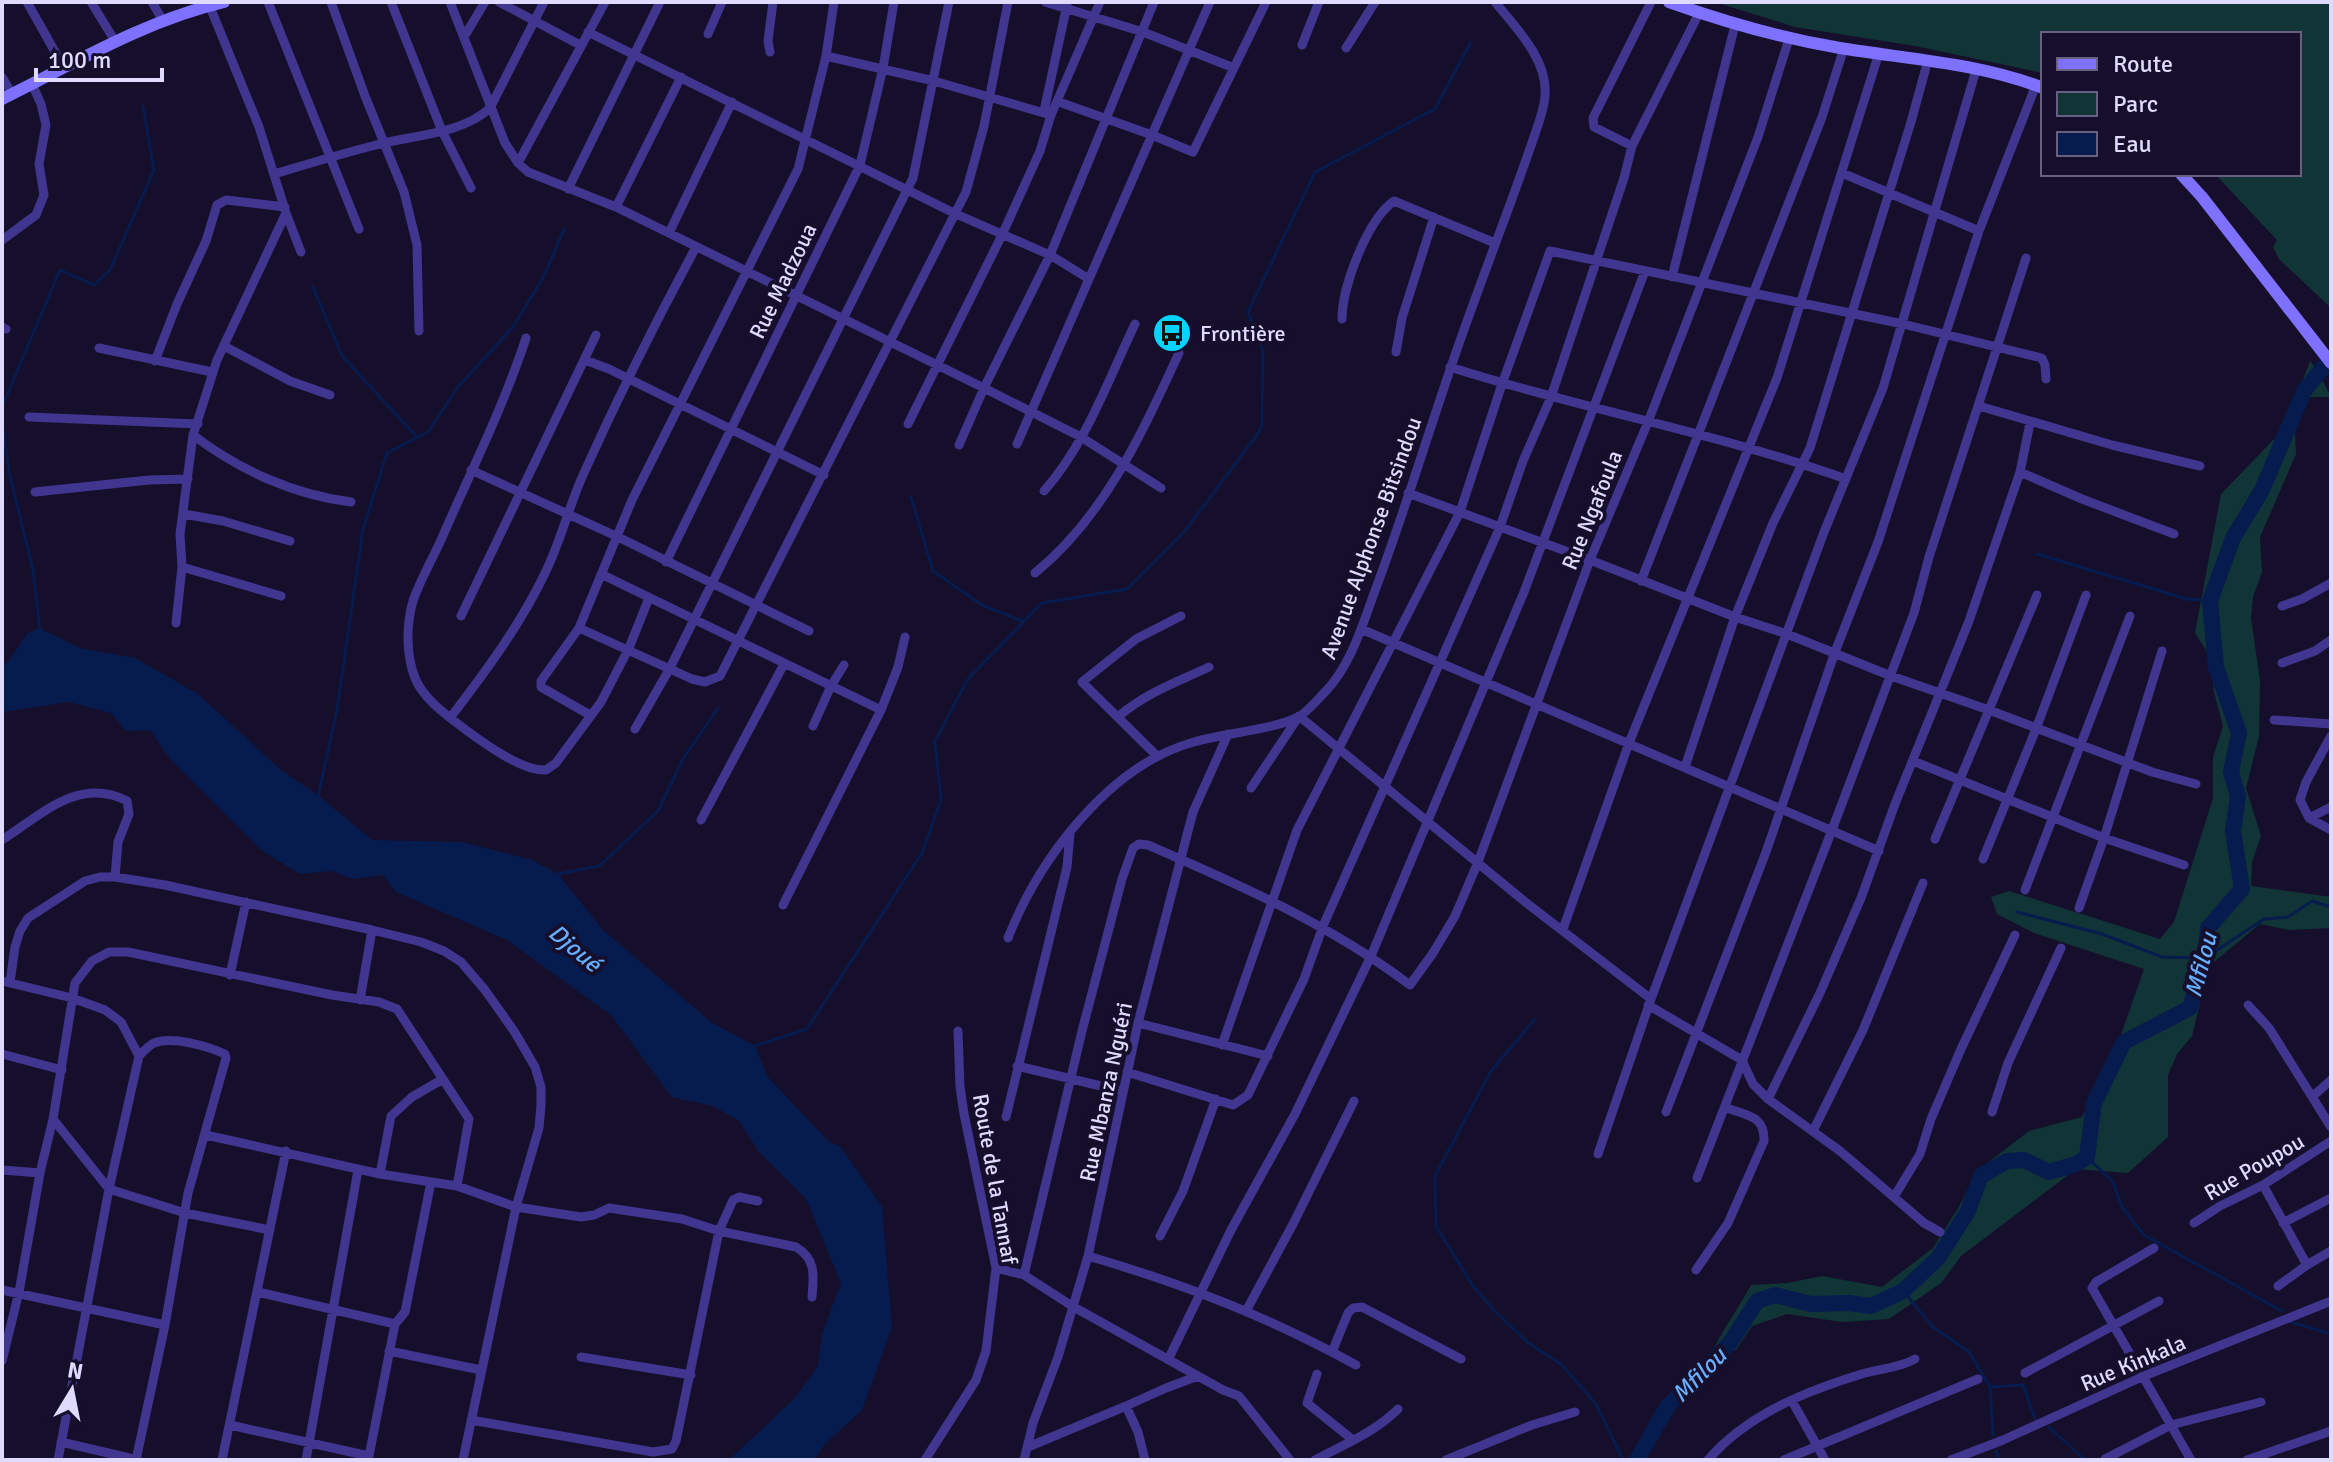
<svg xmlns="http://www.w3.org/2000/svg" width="2333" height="1462" font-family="Signika,sans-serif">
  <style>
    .green { fill: #113537 }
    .water { fill: #061b4e }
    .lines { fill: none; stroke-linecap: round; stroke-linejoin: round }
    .stream { stroke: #061b4e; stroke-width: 3 }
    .river { stroke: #061b4e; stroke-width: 16 }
    .street { stroke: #40368f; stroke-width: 9 }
    .secondary { stroke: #7f71ff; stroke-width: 12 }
    .labels { text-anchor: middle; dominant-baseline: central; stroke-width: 8; stroke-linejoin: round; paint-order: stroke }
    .street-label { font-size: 22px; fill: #e1daff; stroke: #160f2c }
    .poi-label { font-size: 22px; fill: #e1daff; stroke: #160f2c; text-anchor: start }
    .water-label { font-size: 24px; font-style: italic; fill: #68aeff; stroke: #160f2c }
  </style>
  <rect width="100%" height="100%" fill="#160f2c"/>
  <path class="green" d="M 1715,2 L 2331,2 L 2331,308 L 2279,259 L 2273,247 L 2277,240 L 2215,174 L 2299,174 L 2299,34 L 2043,34 L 2043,73 L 1915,46 L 1795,27 Z
    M 2310,361 L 2317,370 L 2331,397 L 2309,397 L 2295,432 L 2296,454 L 2260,537 L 2262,572 L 2253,597 L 2251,618 L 2260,681 L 2259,736 L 2246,788 L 2261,836 L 2252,862 L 2251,886 L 2331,897 L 2331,928 L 2289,930 L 2260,924 L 2209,966 L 2192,1036 L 2177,1054 L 2168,1075 L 2168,1137 L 2128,1173 L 2076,1169 L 1961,1256 L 1941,1283 L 1889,1319 L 1842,1322 L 1787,1314 L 1752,1326 L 1736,1350 L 1712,1353 C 1723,1328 1739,1308 1751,1285 L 1788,1283 L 1822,1276 L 1882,1287 L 1933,1248 L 1960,1205 L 1977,1171 L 2029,1131 L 2082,1117 L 2121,1035 L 2144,969 L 2034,933 L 1997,914 L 1991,897 L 2009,891 L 2160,939 L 2174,922 L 2213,798 L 2213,757 L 2223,726 L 2214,692 L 2210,656 L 2195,633 L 2221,494 L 2284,429 Z"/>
  <path class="water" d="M 39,628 L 80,648 L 135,658 L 198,694 L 281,770 L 319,796 L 372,840 L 462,842 L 532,860 L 558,874 L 603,930 L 711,1022 L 755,1046 L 767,1076 L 829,1142 L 840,1146 L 882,1207 L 892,1327 L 862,1410 L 825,1444 L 814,1460 L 729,1460 L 795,1398 L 818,1366 L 822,1334 L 841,1283 L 806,1199 L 759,1152 L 739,1121 L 713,1106 L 672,1097 L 611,1015 L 507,940 L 396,892 L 383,875 L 353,879 L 331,871 L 300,874 L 261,850 L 170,759 L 150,730 L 126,731 L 111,713 L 69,702 L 2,712 L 2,664 L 7,663 L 27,634 Z"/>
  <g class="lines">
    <path class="stream" d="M 313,287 L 342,356 L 416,436
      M 2,407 L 60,270 L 94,285 L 110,270 L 154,170 L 143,106
      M 2,421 L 9,472 L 33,570 L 40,629
      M 911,497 L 933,571 L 982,605 L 1022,621
      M 2037,554 L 2187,599 L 2210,601
      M 318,797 L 337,710 L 363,529 L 387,453 L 428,432 L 457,388 L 513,327 L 544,276 L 564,229
      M 558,874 L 599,866 L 658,811 L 683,759 L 718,708
      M 2017,912 L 2102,934 L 2162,957 L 2205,958 L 2264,919 L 2288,917 L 2312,901 L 2331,907
      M 1535,1019 L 1491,1071 L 1435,1176 L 1436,1226 L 1473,1286 L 1493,1309 L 1527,1342 L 1561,1364 L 1596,1404 L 1623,1460
      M 755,1046 L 807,1029 L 922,853 L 941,800 L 935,741 L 968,679 L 1042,603 L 1127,589 L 1185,531 L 1257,435 L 1262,426 L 1263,350 L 1248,312 L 1315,172 L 1435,109 L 1471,42
      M 2087,1157 L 2113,1182 L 2122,1207 L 2144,1235 L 2282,1311
      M 1903,1291 L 1933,1327 L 1969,1352 L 1990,1387 L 2023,1385 L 2035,1419
      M 2291,1322 L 2331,1334
      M 1990,1387 L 1993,1435
      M 2049,1427 L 2085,1460
      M 1996,1451 L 1999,1460"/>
    <path class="river" d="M 1637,1460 L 1667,1407 L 1730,1343 L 1757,1301 L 1775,1295 L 1811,1304 L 1849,1303 L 1871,1306 L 1903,1291 L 1938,1258 L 1968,1211 L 1981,1176 L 2007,1161 L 2024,1160 L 2049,1172 L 2076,1164 L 2087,1157 L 2094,1103 L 2124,1042 L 2190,1008 L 2205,958 L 2208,928 L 2242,889 L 2233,831 L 2238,796 L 2231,772 L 2239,733 L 2216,667 L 2210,601 L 2233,538 L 2262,490 L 2304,391 L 2331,358"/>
    <path class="street" d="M 27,2 L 63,66
      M 91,2 L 115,41
      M 152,2 L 163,21
      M 268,2 L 359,229
      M 331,2 L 365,96 L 404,192 L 417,245 L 419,331
      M 391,2 L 442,131 L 471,188
      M 450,2 L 505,143 L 518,163 L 528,172 L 616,207 L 984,388 L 1081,437 L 1161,488
      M 499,2 L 580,45
      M 1045,2 L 1143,32 L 1234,68
      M 588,32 L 956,214 L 1050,255 L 1089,279
      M 708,34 L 722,2
      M 464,37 L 485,2
      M 1302,45 L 1319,2
      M 1346,48 L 1375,2
      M 770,52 L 768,41 L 773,2
      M 826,56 L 934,81 L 1051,115
      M 2,77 L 12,94
      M 1059,102 L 1152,135 L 1193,152 L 1266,2
      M 1044,111 L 1067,5
      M 1632,146 L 1594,127 L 1593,118 L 1651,2
      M 518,163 L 605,2
      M 1842,173 L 1979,231
      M 274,174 C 311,163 347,152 384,143 C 418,135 463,133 490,108 L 544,2
      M 568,189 L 660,2
      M 616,207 L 681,77
      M 286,213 L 301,252
      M 669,233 L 732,102
      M 2,240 L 36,215 L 44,195 L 39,164 L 46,125 L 41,104 L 32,84
      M 1672,277 L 1735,25
      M 1342,319 C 1342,287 1367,220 1394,201 L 1495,243
      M 2,327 L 6,329
      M 526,338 C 503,408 470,473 441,540 C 432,560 420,580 413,601 C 406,625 406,655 415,678 C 424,700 448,716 466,730 C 485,744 522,771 546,770 L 556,763 L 601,702 L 629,648 L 649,598
      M 224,346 L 290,381 L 330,395
      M 99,348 L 212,372
      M 1396,352 L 1402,318 L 1434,217
      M 585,360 L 609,369 L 824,475
      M 155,361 L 177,304 L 206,241 L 217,205 L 226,200 L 285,207
      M 1450,367 C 1581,409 1717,433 1846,479
      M 1979,406 L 2112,445 L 2200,466
      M 29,417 L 198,424
      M 908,424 L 1002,235 L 1040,151 L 1051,115 L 1100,2
      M 193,435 C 239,470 294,495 351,502
      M 1017,444 L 1210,2
      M 959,445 L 984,388 L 1050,255 L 1154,2
      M 471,470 L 616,536 L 809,631
      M 2020,472 L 2082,499 L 2174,534
      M 1044,491 C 1086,444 1108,380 1135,324
      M 35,492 L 149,480 L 188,479
      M 1408,493 L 1590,560 L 1735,617 L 1787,634 L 1891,676 L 1989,710 L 2152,772 L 2196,784
      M 184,514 L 223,521 L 290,541
      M 666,562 L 860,165 L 883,68 L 894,2
      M 182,567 L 281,596
      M 1035,573 C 1105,516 1142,433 1179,353
      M 601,574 L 881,710
      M 1641,581 L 1822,117 L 1844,48
      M 2282,606 L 2302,599 L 2331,583
      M 461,616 L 596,335
      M 176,623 L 182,567 L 180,534 L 193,435 L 217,360 L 286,213 L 259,127 L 208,2
      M 579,628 L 692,679 L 705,682 L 720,676 L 966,192 L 984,126 L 1008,2
      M 1361,629 L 1879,851
      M 2282,663 L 2315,651 L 2331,640
      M 590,715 L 541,687 L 541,681 L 579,628 L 632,500 L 798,169 L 826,56 L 834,2
      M 1119,716 C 1146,693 1177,682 1209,667
      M 450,718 C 486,671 521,624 546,571 C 561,540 569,506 583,475 C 618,397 656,321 696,247
      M 2274,720 L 2331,724
      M 813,726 L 831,686 L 844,665
      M 635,729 L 670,668 L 913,178 L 949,2
      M 2331,736 L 2306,782 L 2300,800 L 2309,818 L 2331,830
      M 1157,756 L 1082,682 L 1136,639 L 1181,616
      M 1913,761 L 2104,838 L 2184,865
      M 1685,767 L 1735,617 L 1773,523 L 1810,448 L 1911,122 L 1928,60
      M 1251,788 L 1299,716 L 1524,901 L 1651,999
      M 2309,818 L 2331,807
      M 701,820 L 784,664
      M 1935,839 L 2037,595
      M 2,840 C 41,815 79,776 127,801 L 129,814 L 118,842 L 115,877
      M 1983,859 L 2036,729 L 2086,595
      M 2025,890 L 2130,616
      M 783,905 L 881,710 L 898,667 L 905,637
      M 2079,908 L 2104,838 L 2162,651
      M 1563,929 L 1629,743 L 1777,378 L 1879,53
      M 1008,938 C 1039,859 1109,765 1194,742 C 1223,733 1275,730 1300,716 C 1309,710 1318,699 1326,691 C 1352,663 1363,623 1376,588 C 1403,516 1425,443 1450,370 C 1478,286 1512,204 1540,119 C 1542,111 1545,103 1545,95 C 1548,59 1515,27 1495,2
      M 230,975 L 246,902
      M 2,981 L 72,998 L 105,1010 L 121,1022 L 139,1056 L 109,1189 L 58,1460
      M 10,982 L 15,947 L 20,931 L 28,918 L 85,881 L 100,877 L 115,877 L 165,885 L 372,930 L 421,942 L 444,951 L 461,962 L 485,990 L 514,1031 L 535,1067 L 541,1087 L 541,1105 L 539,1128 L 516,1207 L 463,1460
      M 360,1000 L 372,930
      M 1648,1005 L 1742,1060 L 1753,1084 L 1768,1099 L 1840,1151 L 1924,1223 L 1940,1232
      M 2248,1005 L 2269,1028 L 2331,1127
      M 1138,1023 L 1268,1056
      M 1222,1045 L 1297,830 L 1460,512 L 1502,384 L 1550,251 L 1903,324 L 2042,358 L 2045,365 L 2046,379
      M 2,1054 L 62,1070
      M 1017,1066 L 1122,1091
      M 1127,1072 L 1233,1105 L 1248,1095 L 1304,979 L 1323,926 L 1500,527 L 1523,461 L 1551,397 L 1624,178 L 1632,146 L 1699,13
      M 2312,1097 L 2331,1080
      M 1768,1099 L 1820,993 L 1861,898 L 1895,804 L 1969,621 L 2020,472 L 2030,423
      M 1666,1112 L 1766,852 L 1835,652 L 1878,542 L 1979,231 L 2036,85
      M 1992,1112 L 2008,1063 L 2061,948
      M 1006,1117 L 1067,867 L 1070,833
      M 53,1119 L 109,1189 L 185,1213 L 270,1230
      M 1813,1131 L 1863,1030 L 1923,883
      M 206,1135 L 380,1174 L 457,1186 L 516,1207 L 581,1217 L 594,1215 L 609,1208 L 682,1219 L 719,1231 L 796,1247 C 816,1259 814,1275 812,1297
      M 1598,1154 L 1651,999 L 1824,532 L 1883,388 L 1976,70
      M 2,1170 L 40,1173
      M 380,1174 L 391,1116 L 412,1097 L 443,1079
      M 1697,1178 L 1832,830 L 1914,613 L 1929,557 L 2026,258
      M 2263,1185 L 2307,1265
      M 1894,1197 L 1920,1154 L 1931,1119 L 1961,1049 L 2015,935
      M 2194,1223 L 2220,1206 L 2263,1185 L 2331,1141
      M 2283,1223 L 2331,1198
      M 1160,1236 L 1183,1191 L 1216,1099
      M 2154,1248 L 2096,1282 L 2092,1288 L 2191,1460
      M 1088,1256 C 1184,1284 1269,1317 1356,1365
      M 996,1268 L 1024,1275 L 1072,1306 L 1223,1390 L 1239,1396 L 1290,1460
      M 1696,1270 L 1728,1223 L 1764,1141 C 1765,1114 1745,1116 1725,1107
      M 1024,1275 L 1082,1031 L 1122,879 L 1133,848 L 1139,844 L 1148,845 C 1240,885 1329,924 1410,985 L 1433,953 L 1455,916 L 1478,862 L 1590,560 L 1648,422 L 1758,137 L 1789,39
      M 2278,1286 L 2307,1265 L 2331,1251
      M 2,1290 L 165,1325
      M 258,1292 L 395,1324
      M 1246,1311 L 1293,1224 L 1354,1101
      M 389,1351 L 481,1370 L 480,1375
      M 1332,1352 L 1348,1313 L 1353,1308 L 1362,1307 L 1461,1359
      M 581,1357 L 691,1375
      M 1168,1360 L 1231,1230 L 1295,1114 L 1371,956 L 1524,592 L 1645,271
      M 2,1361 L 19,1292 L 40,1173 L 53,1119 L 75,983 L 92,961 L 109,952 L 128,952 L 332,995 L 379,1002 L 397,1009 L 469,1119 L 457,1186
      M 2025,1373 L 2159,1301
      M 1317,1374 L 1307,1403 L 1353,1440
      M 1792,1401 L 1825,1460
      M 471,1420 L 653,1452 L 672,1449 L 676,1441 L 719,1231 L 733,1200 L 739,1197 L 758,1201
      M 230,1425 L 369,1456 L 395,1324 L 405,1312 L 431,1182
      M 61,1442 L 138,1460
      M 1028,1447 L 1126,1406
      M 2105,1459 L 2171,1425 L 2261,1402
      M 136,1460 L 165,1325 L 188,1193 L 226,1058 L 225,1054 C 207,1046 173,1036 154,1043 C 148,1046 144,1051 139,1056
      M 222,1460 L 286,1151
      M 306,1460 L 358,1170
      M 925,1460 L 976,1380 L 986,1351 L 996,1268 L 964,1114 L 960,1087 L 958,1031
      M 1024,1460 L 1033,1423 L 1058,1357 L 1088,1256 L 1138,1023 L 1193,812 L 1228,734
      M 1145,1460 L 1138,1432 L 1126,1406 L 1166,1388 L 1198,1376
      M 1315,1460 C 1344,1444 1374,1433 1398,1409
      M 1446,1460 L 1532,1425 L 1575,1412
      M 1708,1460 C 1746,1415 1806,1391 1862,1374 C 1878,1369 1900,1368 1915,1359
      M 1784,1460 L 1978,1379
      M 1951,1460 L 2003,1440 L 2144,1376 L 2331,1301
      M 2247,1460 L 2331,1431"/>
    <path class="secondary" d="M 1669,2 C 1725,22 1781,38 1840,48 C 1907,59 1979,63 2043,88
      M 2,99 C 75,63 144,21 224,2
      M 2181,174 L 2202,197 L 2331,363"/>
  </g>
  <defs>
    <symbol id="bus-disc" viewBox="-11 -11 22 22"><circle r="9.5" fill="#06d3ff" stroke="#160f2c"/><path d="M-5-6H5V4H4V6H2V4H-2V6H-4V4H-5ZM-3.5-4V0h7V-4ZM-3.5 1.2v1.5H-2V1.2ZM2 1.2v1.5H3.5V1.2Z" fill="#111"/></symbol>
  </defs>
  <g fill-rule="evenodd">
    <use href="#bus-disc" x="1150" y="311" width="44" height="44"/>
  </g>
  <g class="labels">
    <g class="street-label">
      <text transform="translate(783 281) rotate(-64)">Rue Madzoua</text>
      <text transform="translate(1592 510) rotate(-68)">Rue Ngafoula</text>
      <text transform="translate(1371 538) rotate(-70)">Avenue Alphonse Bitsindou</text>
      <text transform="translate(1106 1092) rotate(-78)">Rue Mbanza Nguéri</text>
      <text transform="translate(2254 1167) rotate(-30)">Rue Poupou</text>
      <text transform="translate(995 1179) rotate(80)">Route de la Tannaf</text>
      <text transform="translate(2133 1363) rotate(-23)">Rue Kinkala</text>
    </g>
    <g class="poi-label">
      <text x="1200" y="333">Frontière</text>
    </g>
    <g class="water-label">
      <text transform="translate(575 948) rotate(40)">Djoué</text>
      <text transform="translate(2201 965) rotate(-75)">Mfilou</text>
      <text transform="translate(1699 1375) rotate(-45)">Mfilou</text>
    </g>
  </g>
  <rect width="2333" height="1462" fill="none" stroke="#e1daff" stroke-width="8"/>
  <rect x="2041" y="32" width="260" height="144" fill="#160f2c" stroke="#676080" stroke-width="2"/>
  <rect x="2057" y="58" width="40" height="12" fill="#7f71ff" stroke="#676080" stroke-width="2"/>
  <text x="2113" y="72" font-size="24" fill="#e1daff">Route</text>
  <rect x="2057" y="92" width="40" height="24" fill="#113537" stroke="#676080" stroke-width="2"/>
  <text x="2113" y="112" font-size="24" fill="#e1daff">Parc</text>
  <rect x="2057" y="132" width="40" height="24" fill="#061b4e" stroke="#676080" stroke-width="2"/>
  <text x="2113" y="152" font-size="24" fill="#e1daff">Eau</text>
  <g transform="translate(72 1390) rotate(10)" stroke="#160f2c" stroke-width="6" paint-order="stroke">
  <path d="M0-6L14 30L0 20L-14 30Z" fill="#e1daff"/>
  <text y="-12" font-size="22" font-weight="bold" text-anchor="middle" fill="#e1daff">N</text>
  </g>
  <path d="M36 68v12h126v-12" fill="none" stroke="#e1daff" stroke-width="4"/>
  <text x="48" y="68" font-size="24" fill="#e1daff" stroke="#160f2c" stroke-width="6" paint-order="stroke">100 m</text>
</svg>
